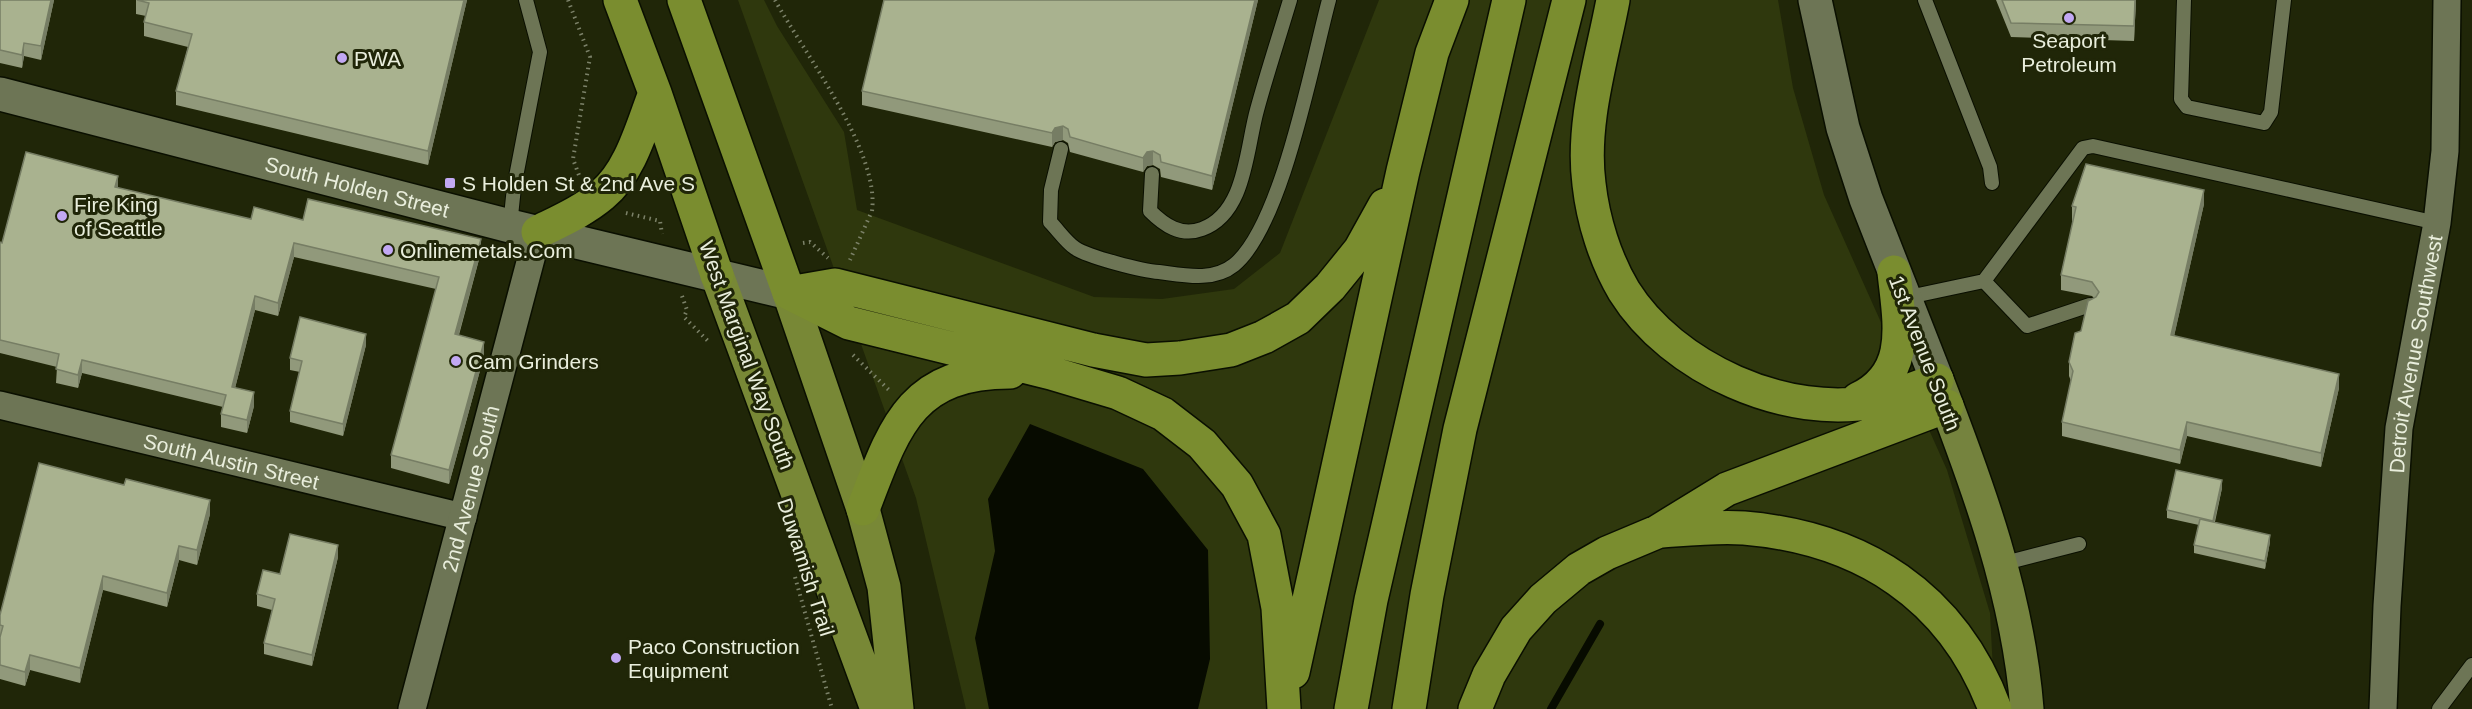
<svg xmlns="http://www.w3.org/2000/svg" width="2472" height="709" font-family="Helvetica,sans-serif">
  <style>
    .green { fill: #2f380d }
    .water { fill: #070b00 }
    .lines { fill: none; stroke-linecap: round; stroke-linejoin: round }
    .stream { stroke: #070b00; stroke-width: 8 }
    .service-casing { stroke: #0a0f00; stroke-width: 16 }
    .minor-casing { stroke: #0a0f00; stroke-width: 30 }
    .tertiary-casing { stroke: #0a0f00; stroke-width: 36 }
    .primary-casing { stroke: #0a0f00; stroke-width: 36 }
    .trunk-casing { stroke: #0a0f00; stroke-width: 36 }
    .motorway-casing { stroke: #0a0f00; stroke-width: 36 }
    .path { stroke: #7c8269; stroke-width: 4; stroke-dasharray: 1.5 4.5; stroke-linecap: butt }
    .service { stroke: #6d7555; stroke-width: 14 }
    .minor { stroke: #6d7555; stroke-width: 27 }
    .tertiary { stroke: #6d7555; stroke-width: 33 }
    .primary { stroke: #75833e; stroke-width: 33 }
    .trunk { stroke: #788836; stroke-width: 33 }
    .motorway { stroke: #7a8d2f; stroke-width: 33 }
    .wall { fill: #91997b }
    .shaded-wall { fill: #767d64 }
    .building { fill: #a9b28f; stroke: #767d64; stroke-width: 1.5 }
    .poi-dot { fill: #c2a8f3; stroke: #202608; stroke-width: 2 }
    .labels { text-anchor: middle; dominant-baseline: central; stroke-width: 6; stroke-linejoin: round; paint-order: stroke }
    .poi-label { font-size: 21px; fill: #e9eedc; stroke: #202608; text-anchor: start }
    .street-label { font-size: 21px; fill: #e9eedc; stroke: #202608 }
  </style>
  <rect width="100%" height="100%" fill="#202608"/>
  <path class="green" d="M 738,0 L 764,0 L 777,26 L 844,132 L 857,210 L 1094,297 L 1162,299 L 1234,289 L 1280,253 L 1379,0 L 1778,0 L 1793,88 L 1824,195 L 1947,470 L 1990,613 L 1995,709 L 966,709 L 916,498 Z"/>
  <path class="water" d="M 1030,424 L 1143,469 L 1208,550 L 1210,659 L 1198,709 L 989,709 L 975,638 L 995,551 L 988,499 Z"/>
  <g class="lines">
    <path class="stream" d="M 1551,709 L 1600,624"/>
    <defs>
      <path id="service" d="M 1925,0 L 1990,167 L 1992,183
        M 2184,0 L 2181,99 L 2187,107 L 2264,123 L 2271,112 L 2284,0
        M 1061,149 L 1051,190 L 1050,222 C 1058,230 1066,242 1075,248 C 1088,257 1143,271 1159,272 C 1183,275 1213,282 1234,265 C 1282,226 1312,63 1329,0
        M 1152,174 L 1150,211 C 1164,225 1181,237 1202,229 C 1246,213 1246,149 1257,110 C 1267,73 1279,37 1290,0
        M 510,226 L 514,187 L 540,52 L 526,0
        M 1984,281 L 2083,148 L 2093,146 L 2437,223
        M 1904,298 L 1984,281 L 2027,326 L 2090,305
        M 2001,564 L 2079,544
        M 2439,709 L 2472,665"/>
      <g id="minor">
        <path id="s1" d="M 0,405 L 463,517"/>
        <path id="s2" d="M 412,709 L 538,232"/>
        <path id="s3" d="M 2383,709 L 2387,606 L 2399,428 L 2437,223 L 2445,151 L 2447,0"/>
      </g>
      <g id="tertiary">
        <path d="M 1815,0 L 1843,128 L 1866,199 L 1937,380"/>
        <path id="s4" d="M 0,94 L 510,226 L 789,293"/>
      </g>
      <path id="primary" d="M 1937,380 C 1978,486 2018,595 2027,709"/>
      <path id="trunk" d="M 717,275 L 877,709
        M 789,293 L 863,509 L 884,587 L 897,709"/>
      <path id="motorway" d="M 620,0 L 655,93 L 717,275
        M 684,0 L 789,293
        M 1613,0 C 1602,59 1581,123 1589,184 C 1593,220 1605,259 1624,291 C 1672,368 1787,420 1877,401 C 1897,396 1917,387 1937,380
        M 538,232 C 560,221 583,211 602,195 C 631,171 642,126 655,93
        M 789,293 L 849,323 L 1051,373 L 1118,393 L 1163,414 L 1202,444 L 1237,485 L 1264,535 L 1278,608 L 1284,709
        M 789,293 L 835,285 L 1093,350 L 1146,360 L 1180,358 L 1231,350 L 1264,337 L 1298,318 L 1330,287 L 1360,250 L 1385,205
        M 1858,399 C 1912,374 1899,321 1894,272
        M 863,509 C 894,428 910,372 1010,372
        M 1662,531 C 1689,529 1718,526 1744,528 C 1862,538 1953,596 1995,709
        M 1293,672 L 1403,171 L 1432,53 L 1452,0
        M 1351,709 L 1371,600 L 1509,0
        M 1409,709 L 1427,595 L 1460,429 L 1569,0
        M 1475,709 L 1489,675 L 1516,629 L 1543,599 L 1579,569 L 1607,553 L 1657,532 L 1727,489 L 1947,406"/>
    </defs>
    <use href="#service" class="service-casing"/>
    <use href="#minor" class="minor-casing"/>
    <use href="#tertiary" class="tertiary-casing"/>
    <use href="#primary" class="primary-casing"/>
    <use href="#trunk" class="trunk-casing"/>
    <use href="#motorway" class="motorway-casing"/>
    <path class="path" d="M 568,0 L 590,57 L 573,159 L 580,178
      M 775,0 C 804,53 880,151 872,211 L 850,260
      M 626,213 L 660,221 L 662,234
      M 803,243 L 810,242 L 828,258
      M 682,296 L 687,310 L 684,317 L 709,342
      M 853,355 L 891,392
      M 795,577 L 832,709"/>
    <use href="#service" class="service"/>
    <use href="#minor" class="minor"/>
    <use href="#tertiary" class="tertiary"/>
    <use href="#primary" class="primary"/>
    <use href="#trunk" class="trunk"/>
    <use href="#motorway" class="motorway"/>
  </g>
  <path class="wall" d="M 0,0 L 54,0 L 41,60 L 24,56 L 22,68 L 0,63 Z
    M 136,0 L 467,0 L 428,165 L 176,105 L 176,91 L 188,47 L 144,36 L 144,22 L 146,16 L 136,14 Z
    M 884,0 L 1258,0 L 1212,190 L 1161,177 L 1160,169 L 1153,165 L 1147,166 L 1143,172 L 1070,152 L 1068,143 L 1063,140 L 1055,142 L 1052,147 L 862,105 L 862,91 Z
    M 1996,0 L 2136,0 L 2134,41 L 2011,37 Z
    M 118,188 L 251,219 L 303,220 L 481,252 L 459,335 L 484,356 L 449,484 L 391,468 L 391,455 L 436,289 L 294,257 L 278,316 L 255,310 L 235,388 L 254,406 L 247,433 L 221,427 L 221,414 L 223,407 L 82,373 L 78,388 L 56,383 L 57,367 L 0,353 L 0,242 L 2,243 Z
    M 2204,204 L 2174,336 L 2339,388 L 2321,467 L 2187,436 L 2180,464 L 2062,436 L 2062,422 L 2071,381 L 2069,376 L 2069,362 L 2094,298 L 2092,296 L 2061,290 L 2061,275 L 2073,221 L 2072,221 L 2072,206 Z
    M 366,345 L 343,436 L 290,422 L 290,411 L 300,372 L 290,370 L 290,358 Z
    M 2222,488 L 2215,522 L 2270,542 L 2265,569 L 2194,553 L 2194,545 L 2199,525 L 2167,518 L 2167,510 Z
    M 210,514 L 197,565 L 179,560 L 167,607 L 103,590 L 80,683 L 30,670 L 25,686 L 0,679 L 0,615 Z
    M 338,557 L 312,666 L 264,654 L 264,643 L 272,610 L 257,606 L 257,594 L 280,574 Z"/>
  <path class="shaded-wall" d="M 51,0 L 54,0 L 41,60 L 41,46 Z
    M 464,0 L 467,0 L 428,165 L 428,151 Z
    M 1255,0 L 1258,0 L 1212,190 L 1212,176 Z
    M 2135,0 L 2136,0 L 2134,41 L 2134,26 Z
    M 24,43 L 24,56 L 22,68 L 22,55 Z
    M 1063,126 L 1063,140 L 1055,142 L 1052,147 L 1052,133 L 1055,128 Z
    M 1153,151 L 1153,165 L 1147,166 L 1143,172 L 1143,158 L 1147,152 Z
    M 118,176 L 118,189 L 115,187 Z
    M 2204,190 L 2204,204 L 2171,350 L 2171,335 Z
    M 481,239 L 481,252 L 455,348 L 455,334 Z
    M 294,243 L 294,257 L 278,316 L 278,303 Z
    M 255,296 L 255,310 L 232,400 L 232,387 Z
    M 366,334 L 366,345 L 343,436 L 343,424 Z
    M 484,342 L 484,356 L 449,484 L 449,470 Z
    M 82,360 L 82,373 L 78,388 L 78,375 Z
    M 2339,374 L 2339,388 L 2321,467 L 2321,453 Z
    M 254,392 L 254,406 L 247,433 L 247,420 Z
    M 2187,422 L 2187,436 L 2180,464 L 2180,450 Z
    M 2222,480 L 2222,488 L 2213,528 L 2213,521 Z
    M 210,500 L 210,514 L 197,565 L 197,550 Z
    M 2270,535 L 2270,542 L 2265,569 L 2265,561 Z
    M 338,545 L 338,557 L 312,666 L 312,655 Z
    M 179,546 L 179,560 L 167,607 L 167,593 Z
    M 103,576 L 103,590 L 80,683 L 80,668 Z
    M 30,655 L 30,670 L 25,686 L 25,672 Z"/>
  <path class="building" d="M 0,0 L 51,0 L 41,46 L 24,43 L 22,55 L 0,50 Z
    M 137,0 L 464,0 L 428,151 L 176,91 L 192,34 L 144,22 L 149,3 Z
    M 884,0 L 1255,0 L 1212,176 L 1161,162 L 1160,155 L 1153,151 L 1147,152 L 1143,158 L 1070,137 L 1068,129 L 1063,126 L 1055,128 L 1052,133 L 862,91 Z
    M 2002,0 L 2135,0 L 2134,26 L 2011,23 Z
    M 26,152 L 118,176 L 115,187 L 251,219 L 254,207 L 303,220 L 308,199 L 481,239 L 455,334 L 484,342 L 449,470 L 391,455 L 439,277 L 294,243 L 278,303 L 255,296 L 232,387 L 254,392 L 247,420 L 221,414 L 226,395 L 82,360 L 78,375 L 56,369 L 59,354 L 0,340 L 0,242 L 2,243 Z
    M 2086,164 L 2204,190 L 2171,335 L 2339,374 L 2321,453 L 2187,422 L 2180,450 L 2062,422 L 2073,371 L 2069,362 L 2075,333 L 2081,331 L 2088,301 L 2096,297 L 2099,292 L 2092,282 L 2061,275 L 2076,207 L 2072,206 Z
    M 300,317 L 366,334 L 343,424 L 290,411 L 302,361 L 290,358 Z
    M 39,463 L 124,485 L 126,479 L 210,500 L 197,550 L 179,546 L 167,593 L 103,576 L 80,668 L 30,655 L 25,672 L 0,665 L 0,637 L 3,626 L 0,625 L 0,615 Z
    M 2176,470 L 2222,480 L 2213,521 L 2167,510 Z
    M 2200,519 L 2270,535 L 2265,561 L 2194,545 Z
    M 290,534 L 338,545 L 312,655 L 264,643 L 275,599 L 257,594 L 263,570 L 280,574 Z"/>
  <g class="poi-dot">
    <circle cx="2069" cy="18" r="6"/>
    <circle cx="342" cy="58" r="6"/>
    <rect x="444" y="177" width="12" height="12" rx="3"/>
    <circle cx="62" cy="216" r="6"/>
    <circle cx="388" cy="250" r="6"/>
    <circle cx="456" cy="361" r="6"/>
    <circle cx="616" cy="658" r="6"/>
  </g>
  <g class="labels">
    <g class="poi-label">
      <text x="2069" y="40" text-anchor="middle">Seaport<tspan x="2069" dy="24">Petroleum</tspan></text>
      <text x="354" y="58">PWA</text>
      <text x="462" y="183">S Holden St &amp; 2nd Ave S</text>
      <text x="74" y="204">Fire King<tspan x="74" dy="24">of Seattle</tspan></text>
      <text x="400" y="250">Onlinemetals.Com</text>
      <text x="468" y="361">Cam Grinders</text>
      <text x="628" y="646">Paco Construction<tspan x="628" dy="24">Equipment</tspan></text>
    </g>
    <g class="street-label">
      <text stroke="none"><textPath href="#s4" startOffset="369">South Holden Street</textPath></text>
      <text transform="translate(1925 353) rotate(69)">1st Avenue South</text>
      <text stroke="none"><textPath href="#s3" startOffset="357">Detroit Avenue Southwest</textPath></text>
      <text transform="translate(747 355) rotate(70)">West Marginal Way South</text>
      <text stroke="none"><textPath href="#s1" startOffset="238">South Austin Street</textPath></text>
      <text stroke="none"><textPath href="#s2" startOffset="228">2nd Avenue South</textPath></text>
      <text transform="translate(806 567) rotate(72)">Duwamish Trail</text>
    </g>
  </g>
</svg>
